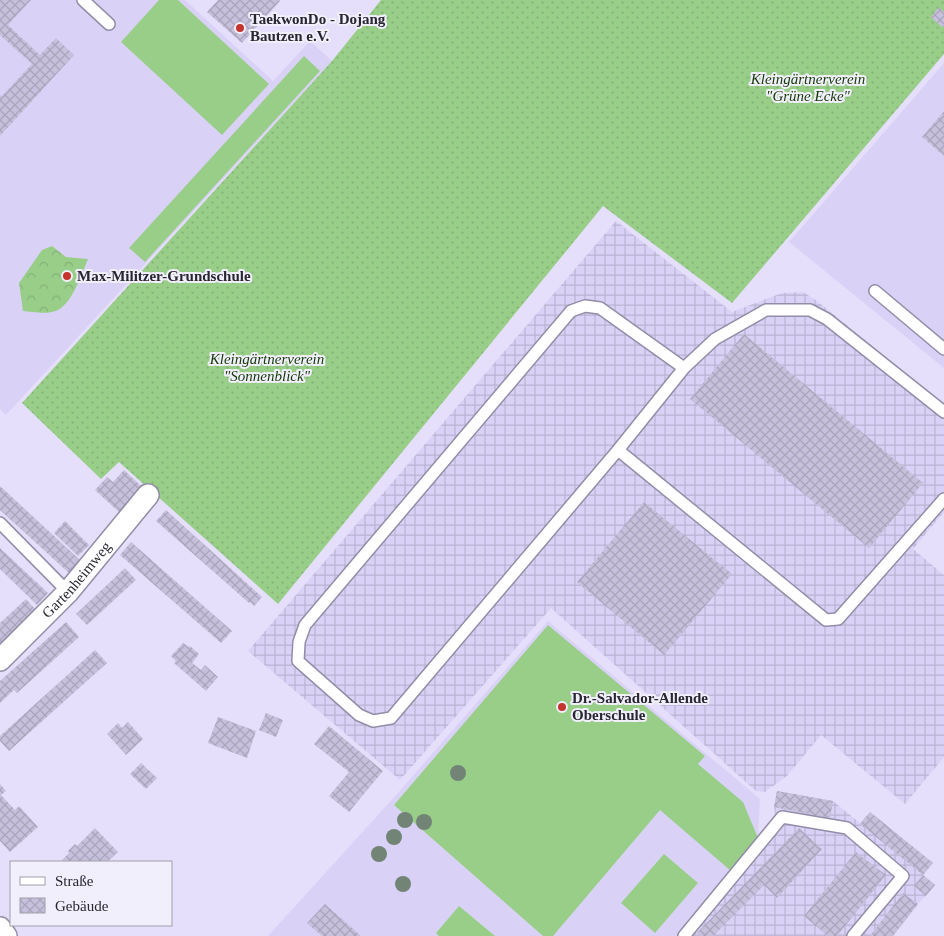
<svg xmlns="http://www.w3.org/2000/svg" width="944" height="936" font-family="Georgia,serif">
  <style>
    .built { fill: #d9d2f6 }
    .industrial { fill: url(#industrial-grid) }
    .grass { fill: #99ce89 }
    .park { fill: url(#park-crowns) }
    .garden { fill: url(#garden-dots) }
    .building { fill: url(#building-cross-hatch) }
    .lines { fill: none; stroke-linecap: round; stroke-linejoin: round }
    .service-casing { stroke: #938da8; stroke-width: 14 }
    .minor-casing { stroke: #938da8; stroke-width: 24 }
    .service { stroke: #fff; stroke-width: 11 }
    .minor { stroke: #fff; stroke-width: 21 }
    .tree { fill: #728475 }
    .poi-dot { fill: #c4362d; stroke: #f1effb; stroke-width: 2 }
    .labels { text-anchor: middle; dominant-baseline: central; stroke-width: 4; stroke-linejoin: round; paint-order: stroke }
    .poi-label { font-size: 15px; font-weight: bold; fill: #282630; stroke: #f1effb; text-anchor: start }
    .park-label { font-size: 15px; font-style: italic; fill: #143906; stroke: #f1effb }
    .street-label { font-size: 15px; fill: #282630; stroke: #f1effb }
  </style>
  <defs>
    <pattern id="industrial-grid" width="8" height="8" patternUnits="userSpaceOnUse" patternTransform="scale(1.25)"><rect width="8" height="8" fill="#d9d2f6"/><path d="M0 4h8M4 0v8" fill="none" stroke="#bab4d3"/></pattern>
    <pattern id="park-crowns" width="20" height="18" patternUnits="userSpaceOnUse" patternTransform="scale(1.25)"><rect width="20" height="18" fill="#99ce89"/><path d="M2 6a3 3 0 1 1 6 0M12 15a3 3 0 1 1 6 0" fill="none" stroke="#84b177"/></pattern>
    <pattern id="garden-dots" width="8" height="8" patternUnits="userSpaceOnUse" patternTransform="scale(1.25)"><rect width="8" height="8" fill="#99ce89"/><path d="M2 2h.1M6 6h.1" fill="none" stroke="#84b177" stroke-width="1.8" stroke-linecap="round"/></pattern>
    <pattern id="building-cross-hatch" width="8" height="8" patternUnits="userSpaceOnUse" patternTransform="scale(1.25)"><rect width="8" height="8" fill="#c6c0dc"/><path d="M0 0l8 8M0 8l8-8" fill="none" stroke="#aaa5bd"/></pattern>
  </defs>
  <rect width="100%" height="100%" fill="#e5dffc"/>
  <path class="built" d="M 0,0 L 185,0 L 273,81 L 310,41 L 332,61 L 6,415 L 0,409 Z
    M 944,63 L 944,368 L 789,242 Z
    M 548,621 L 760,799 L 758,838 L 679,936 L 268,936 L 397,794 Z"/>
  <path class="industrial" d="M 616,221 L 732,312 L 782,293 L 803,292 L 817,301 L 944,404 L 944,512 L 913,549 L 944,575 L 944,757 L 905,804 L 821,735 L 787,776 L 765,792 L 756,791 L 551,608 L 400,780 L 248,651 Z
    M 777,791 L 833,801 L 860,823 L 870,812 L 933,863 L 923,875 L 935,885 L 918,904 L 893,936 L 688,936 L 777,827 L 774,807 Z"/>
  <path class="grass" d="M 159,0 L 178,0 L 269,84 L 222,135 L 121,42 Z
    M 304,56 L 320,71 L 145,262 L 129,248 Z
    M 548,625 L 705,756 L 698,764 L 743,802 L 758,838 L 731,871 L 660,810 L 553,936 L 543,936 L 394,805 Z
    M 664,854 L 698,883 L 655,933 L 621,903 Z
    M 459,906 L 495,936 L 439,936 L 436,933 Z"/>
  <path class="park" d="M 52,246 L 66,257 L 88,259 C 82,273 73,302 58,310 C 48,315 33,312 23,311 L 19,283 L 42,250 Z"/>
  <path class="garden" d="M 381,0 L 944,0 L 944,54 L 732,303 L 603,206 L 278,604 L 119,462 L 101,479 L 22,403 L 332,61 Z"/>
  <path class="building" d="M 0,0 L 31,0 L 8,25 L 40,55 L 56,38 L 74,55 L 0,136 L 0,95 L 2,96 L 32,64 L 0,35 Z
    M 218,0 L 279,0 L 280,1 L 242,43 L 207,12 Z
    M 939,7 L 944,12 L 944,26 L 942,27 L 931,17 Z
    M 944,111 L 944,156 L 922,137 Z
    M 744,334 L 923,483 L 869,548 L 690,399 Z
    M 124,470 L 143,488 L 120,513 L 95,490 L 107,477 L 113,482 Z
    M 0,486 L 81,561 L 70,574 L 0,510 Z
    M 644,502 L 732,574 L 664,655 L 577,582 Z
    M 166,510 L 262,597 L 254,606 L 250,602 L 249,603 L 156,521 Z
    M 65,521 L 89,545 L 78,556 L 54,533 Z
    M 131,542 L 232,631 L 221,643 L 120,555 Z
    M 0,548 L 48,593 L 37,605 L 0,569 Z
    M 125,568 L 136,580 L 87,625 L 76,614 Z
    M 26,599 L 36,610 L 0,644 L 0,623 Z
    M 66,622 L 79,637 L 17,693 L 14,690 L 0,703 L 0,681 Z
    M 183,643 L 189,647 L 190,646 L 199,654 L 192,663 L 201,670 L 205,665 L 218,677 L 206,691 L 174,663 L 176,661 L 171,656 Z
    M 95,650 L 107,663 L 9,751 L 0,741 L 0,736 Z
    M 266,713 L 283,720 L 276,737 L 259,730 Z
    M 218,717 L 256,731 L 247,758 L 208,743 Z
    M 128,722 L 143,739 L 126,755 L 107,734 L 118,723 L 122,728 Z
    M 329,726 L 383,771 L 349,812 L 329,796 L 349,772 L 314,744 Z
    M 141,763 L 157,778 L 146,789 L 130,774 Z
    M 0,784 L 6,791 L 1,795 L 15,810 L 19,806 L 38,827 L 10,852 L 0,841 Z
    M 777,791 L 833,801 L 830,818 L 774,807 Z
    M 870,812 L 933,863 L 923,875 L 860,824 Z
    M 95,828 L 118,852 L 107,862 L 60,862 L 69,853 L 68,851 L 75,844 L 77,846 Z
    M 799,828 L 822,849 L 777,898 L 764,885 L 713,936 L 701,936 L 697,933 Z
    M 856,852 L 886,875 L 837,936 L 828,936 L 804,916 Z
    M 923,875 L 935,885 L 926,896 L 914,886 Z
    M 903,893 L 918,904 L 893,936 L 870,936 Z
    M 325,904 L 361,936 L 322,936 L 307,923 Z"/>
  <g class="lines">
    <defs>
      <path id="service" d="M 83,0 L 109,24
        M 875,291 L 944,349
        M 684,368 L 600,308 L 585,306 L 571,311 L 305,625 L 299,642 L 298,661 L 359,715 L 373,721 L 391,718 L 618,450 L 684,368 L 715,339 L 766,310 L 810,310 L 827,319 L 944,412
        M 618,450 L 826,620 L 838,619 L 944,499
        M 0,523 L 68,592
        M 684,936 L 782,817 L 847,828 L 903,876 L 853,936"/>
      <g id="minor">
        <path id="s1" d="M 0,660 L 68,592 L 148,495"/>
        <path d="M 0,928 L 6,936"/>
      </g>
    </defs>
    <use href="#service" class="service-casing"/>
    <use href="#minor" class="minor-casing"/>
    <use href="#service" class="service"/>
    <use href="#minor" class="minor"/>
  </g>
  <g class="tree">
    <circle cx="458" cy="773" r="8"/>
    <circle cx="405" cy="820" r="8"/>
    <circle cx="424" cy="822" r="8"/>
    <circle cx="394" cy="837" r="8"/>
    <circle cx="379" cy="854" r="8"/>
    <circle cx="403" cy="884" r="8"/>
  </g>
  <g class="poi-dot">
    <circle cx="240" cy="28" r="5"/>
    <circle cx="67" cy="276" r="5"/>
    <circle cx="562" cy="707" r="5"/>
  </g>
  <g class="labels">
    <g class="poi-label">
      <text x="250" y="19">TaekwonDo - Dojang<tspan x="250" dy="17">Bautzen e.V.</tspan></text>
      <text x="77" y="276">Max-Militzer-Grundschule</text>
      <text x="572" y="698">Dr.-Salvador-Allende<tspan x="572" dy="17">Oberschule</tspan></text>
    </g>
    <g class="park-label">
      <text x="808" y="79">Kleingärtnerverein<tspan x="808" dy="17">"Grüne Ecke"</tspan></text>
      <text x="267" y="359">Kleingärtnerverein<tspan x="267" dy="17">"Sonnenblick"</tspan></text>
    </g>
    <g class="street-label">
      <text stroke="none"><textPath href="#s1" startOffset="111">Gartenheimweg</textPath></text>
    </g>
  </g>
  <rect x="10" y="861" width="162" height="65" fill="#f1effb" stroke="#a19faa"/>
  <rect x="20" y="877" width="25" height="8" fill="#ffffff" stroke="#a19faa"/>
  <text x="55" y="886" font-size="15" fill="#282630">Straße</text>
  <rect x="20" y="898" width="25" height="15" fill="url(#building-cross-hatch)" stroke="#a19faa"/>
  <text x="55" y="911" font-size="15" fill="#282630">Gebäude</text>
</svg>
